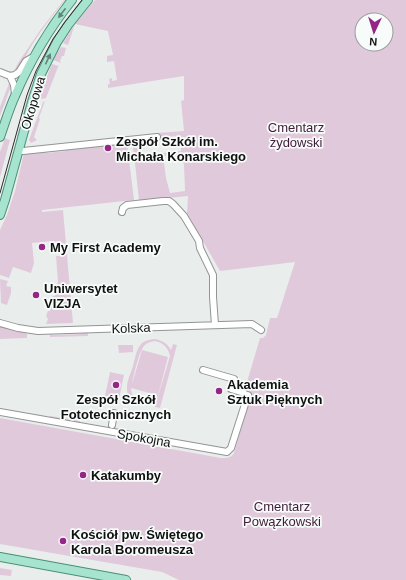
<svg xmlns="http://www.w3.org/2000/svg" width="406" height="580" font-family="Helvetica,sans-serif">
  <style>
    .green { fill: #e1c9dc; fill-rule: evenodd }
    .lines { fill: none; stroke-linecap: round; stroke-linejoin: round }
    .minor-casing { stroke: #919593; stroke-width: 8 }
    .major-casing { stroke: #4b8e77; stroke-width: 10 }
    .minor { stroke: #fff; stroke-width: 6 }
    .major { stroke: #a7e4cf; stroke-width: 8 }
    .tram { stroke: #2b2c2b; stroke-width: 1 }
    .oneway { fill: #638579 }
    .poi-dot { fill: #942687; stroke: #f7fbf9; stroke-width: 1.5 }
    .labels { text-anchor: middle; dominant-baseline: central; stroke-width: 3.5; stroke-linejoin: round; paint-order: stroke }
    .street-label { font-size: 13px; fill: #0f100f; stroke: #f7fbf9 }
    .park-label { font-size: 13px; fill: #401b3a; stroke: #f7fbf9 }
    .poi-label { font-size: 13px; font-weight: bold; fill: #0f100f; stroke: #f7fbf9; text-anchor: start }
  </style>
  <rect width="100%" height="100%" fill="#e9eeec"/>
  <path class="green" d="M 64,0 L 65,0 C 51,18 36,36 26,56 C 22,63 21,70 13,73 L 18,63 L 41,29 Z
    M 95,0 L 406,0 L 406,580 L 179,580 L 162,572 L 0,544 L 0,418 L 221,458 C 227,458 231,458 234,453 L 251,396 L 244,392 L 260,338 L 263,338 L 266,335 L 270,318 L 277,318 L 295,262 L 220,271 L 187,213 L 188,196 L 139,201 L 135,163 L 134,163 L 133,146 L 130,145 L 130,143 C 137,145 139,150 140,156 L 181,151 L 180,136 L 159,137 L 157,133 L 184,131 L 181,101 L 184,100 L 184,76 L 108,88 L 108,84 L 110,84 L 109,79 L 112,78 L 112,81 L 117,80 L 114,61 L 107,62 L 107,56 L 113,55 L 108,31 L 75,24 L 68,45 L 63,43 L 75,24 ZM 362,20 L 386,20 L 386,44 L 362,44 ZM 182,154 L 184,165 L 185,191 L 170,193 L 166,178 L 163,156 Z
    M 52,44 L 20,137 L 17,136 L 28,96 L 45,55 Z
    M 61,47 L 66,48 L 64,56 L 62,56 L 60,61 L 61,63 L 53,60 Z
    M 52,64 L 59,66 L 58,67 L 46,98 L 41,99 L 41,91 Z
    M 10,81 L 11,86 L 10,89 L 0,116 L 0,107 Z
    M 45,101 L 39,118 L 40,119 L 34,137 L 37,140 L 31,143 L 29,140 L 43,102 Z
    M 5,138 L 10,140 L 0,177 L 0,152 Z
    M 127,143 L 134,200 L 42,210 L 42,212 L 63,210 L 73,323 L 46,324 L 48,319 L 46,316 L 48,311 L 50,311 L 51,308 L 49,307 L 50,303 L 52,304 L 53,301 L 52,300 L 53,296 L 55,296 L 56,293 L 54,292 L 58,282 L 56,256 L 60,256 L 60,249 L 56,250 L 56,242 L 54,241 L 32,243 L 34,263 L 31,273 L 13,267 L 9,278 L 0,275 L 0,230 L 7,215 L 15,191 L 24,153 L 46,152 L 47,153 L 65,151 L 65,149 Z
    M 0,279 L 8,281 L 6,286 L 11,287 L 11,293 L 7,305 L 1,303 Z
    M 0,325 L 25,333 L 27,334 L 27,338 L 0,339 Z
    M 50,332 L 52,335 L 80,334 L 85,332 L 88,332 L 88,336 L 50,337 Z
    M 156,339 C 164,342 167,343 171,350 L 173,344 L 177,345 L 160,408 L 155,407 L 156,402 C 143,406 126,405 127,387 C 127,380 131,373 133,366 C 135,359 136,349 142,343 C 146,340 151,339 156,339 ZM 155,341 C 164,343 168,348 170,356 L 159,393 L 158,396 L 168,357 L 142,350 L 132,384 C 134,375 139,349 146,344 C 149,342 152,342 155,341 ZM 131,388 L 157,395 L 157,396 C 149,404 139,403 132,394 Z
    M 118,345 L 133,345 L 133,352 L 119,353 Z
    M 110,372 L 124,375 L 119,399 L 105,396 Z
    M 50,416 L 80,421 L 80,423 L 49,418 Z
    M 0,568 L 12,570 L 11,576 L 0,575 Z"/>
  <g class="lines">
    <defs>
      <path id="minor" d="M 0,72 L 10,76 L 15,75 L 19,72 L 26,61 L 33,57
        M 10,76 L 14,85 L 15,95
        M 19,150 L 23,151 L 157,137
        M 122,212 L 123,208 L 127,205 L 163,201 L 169,201 L 173,204 L 184,216 L 199,241 L 200,248 L 213,275 L 213,297 L 215,325
        M 0,323 L 18,328 L 38,331 L 252,324 L 261,330
        M 203,370 L 234,379 L 231,389 L 244,393
        M 0,412 L 227,452 L 231,448 L 248,395
        M 112,425 L 114,413"/>
      <path id="major" d="M 0,137 C 5,123 9,109 15,96 C 30,61 48,30 72,0
        M 0,215 L 5,200 L 32,102 L 41,74 L 57,42 L 68,25 L 88,0
        M 0,557 L 126,580"/>
    </defs>
    <use href="#minor" class="minor-casing"/>
    <use href="#major" class="major-casing"/>
    <use href="#minor" class="minor"/>
    <use href="#major" class="major"/>
    <path class="tram" d="M 0,193 L 27,95 L 36,71 L 53,39 L 65,22 L 82,0"/>
  </g>
  <defs><path id="oneway-solid" d="M-6-.8H1V-3.2L6.5 0L1 3.2V.8H-6Z"/></defs>
  <g class="oneway">
    <use href="#oneway-solid" transform="translate(62 13) rotate(127)"/>
    <use href="#oneway-solid" transform="translate(48 59) rotate(-65)"/>
  </g>
  <g class="poi-dot">
    <circle cx="108" cy="148" r="4"/>
    <circle cx="42" cy="247" r="4"/>
    <circle cx="36" cy="295" r="4"/>
    <circle cx="116" cy="385" r="4"/>
    <circle cx="219" cy="391" r="4"/>
    <circle cx="83" cy="475" r="4"/>
    <circle cx="63" cy="541" r="4"/>
  </g>
  <g class="labels">
    <g class="street-label">
      <text transform="translate(33 103) rotate(-73)">Okopowa</text>
      <text transform="translate(131 328) rotate(-2)">Kolska</text>
      <text transform="translate(144 438) rotate(10)">Spokojna</text>
    </g>
    <g class="park-label">
      <text x="296" y="127">Cmentarz<tspan x="296" dy="15">żydowski</tspan></text>
      <text x="282" y="506">Cmentarz<tspan x="282" dy="15">Powązkowski</tspan></text>
    </g>
    <g class="poi-label">
      <text x="116" y="141">Zespół Szkół im.<tspan x="116" dy="15">Michała Konarskiego</tspan></text>
      <text x="50" y="247">My First Academy</text>
      <text x="44" y="288">Uniwersytet<tspan x="44" dy="15">VIZJA</tspan></text>
      <text x="227" y="384">Akademia<tspan x="227" dy="15">Sztuk Pięknych</tspan></text>
      <text x="116" y="399" text-anchor="middle">Zespół Szkół<tspan x="116" dy="15">Fototechnicznych</tspan></text>
      <text x="91" y="475">Katakumby</text>
      <text x="71" y="534">Kościół pw. Świętego<tspan x="71" dy="15">Karola Boromeusza</tspan></text>
    </g>
  </g>
  <g transform="translate(374 32) rotate(184)"><circle r="19" fill="#f7fbf9" stroke="#9a9d9b"/>
  <path d="M0-3L7 15L0 10L-7 15Z" fill="#942687"/>
  <text y="-6" font-size="11" font-weight="bold" text-anchor="middle" fill="#0f100f">N</text>
  </g>
</svg>
